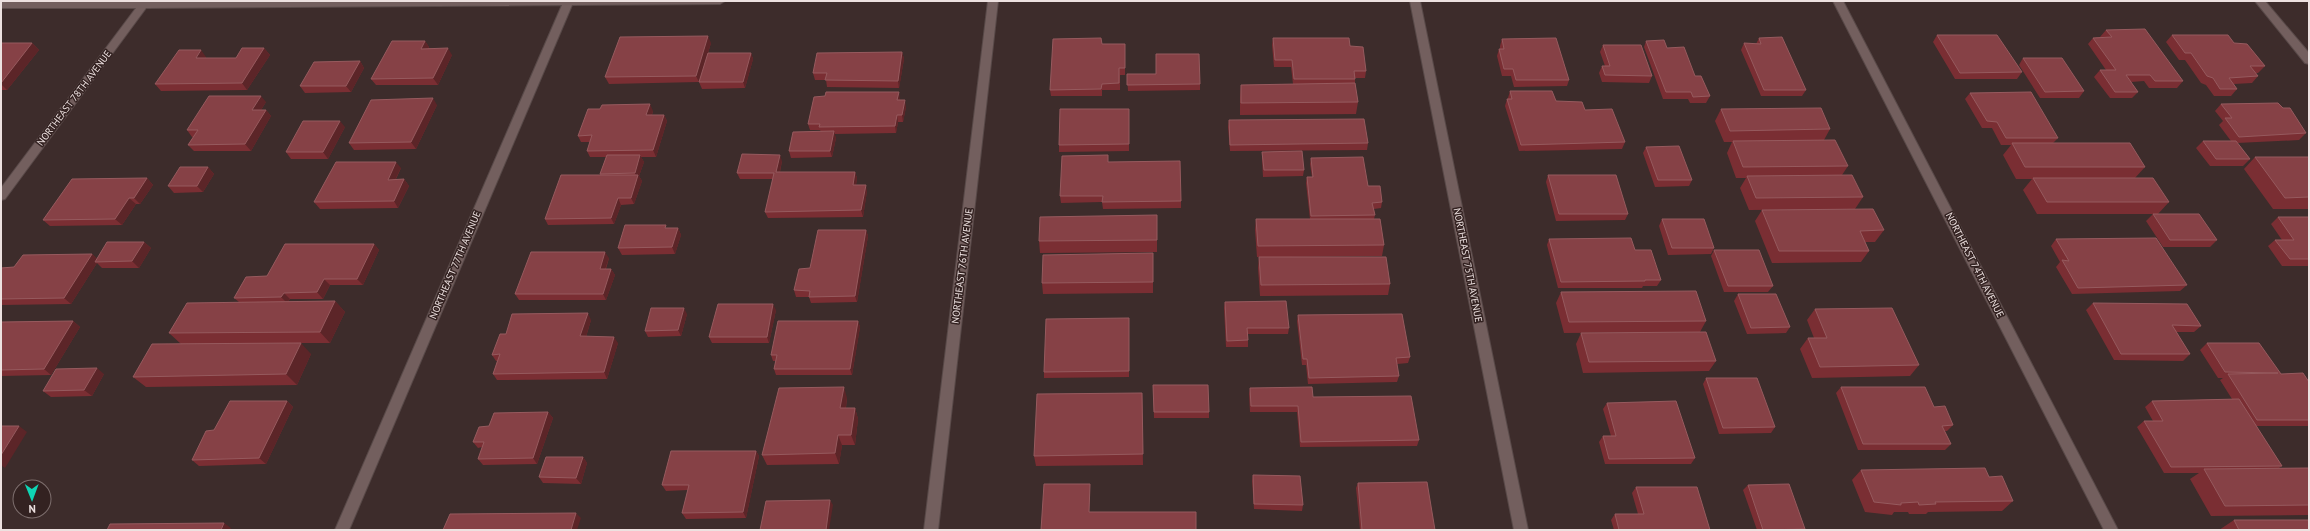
<svg xmlns="http://www.w3.org/2000/svg" width="2310" height="531" font-family="'PT Sans',sans-serif">
  <style>
    .lines { fill: none; stroke-linecap: round; stroke-linejoin: round }
    .minor-casing { stroke: #584948; stroke-width: 2 }
    .minor { fill: #735f5e; fill-rule: evenodd }
    .wall { fill: #7a2e33 }
    .shaded-wall { fill: #5c2528 }
    .building { fill: #864146; stroke: #965a5e }
    .labels { text-anchor: middle; dominant-baseline: central; stroke-width: 3; stroke-linejoin: round; paint-order: stroke }
    .street-label { font-size: 10px; fill: #ede1e0; stroke: #332221 }
  </style>
  <rect width="100%" height="100%" fill="#3d2c2b"/>
  <g class="lines">
    <defs>
      <path id="minor" d="M 725,1 L 720,4 L 572,5 L 349,530 L 335,530 L 562,5 L 146,8 L 5,199 L 1,200 L 1,188 L 136,8 L 1,8 L 1,2 Z
        M 988,1 L 998,1 L 938,530 L 924,530 Z
        M 1410,1 L 1420,1 L 1528,530 L 1514,530 Z
        M 1833,1 L 1843,1 L 2118,530 L 2104,530 Z
        M 2255,1 L 2265,1 L 2309,53 L 2309,64 L 2305,63 Z"/>
    </defs>
    <use href="#minor" class="minor-casing"/>
    <use href="#minor" class="minor"/>
  </g>
  <path class="wall" d="M 2106,30 L 2183,81 L 2177,88 L 2149,88 L 2144,81 L 2131,82 L 2138,92 L 2132,98 L 2110,98 L 2094,77 L 2100,70 L 2106,70 L 2088,44 L 2093,38 L 2101,37 L 2100,37 Z
    M 1937,35 L 2022,72 L 2017,79 L 1955,79 L 1933,42 Z
    M 2172,35 L 2234,43 L 2265,66 L 2258,73 L 2256,73 L 2258,76 L 2252,83 L 2234,84 L 2237,89 L 2231,96 L 2214,96 L 2206,85 L 2201,83 L 2185,60 L 2179,60 L 2166,42 Z
    M 1273,38 L 1350,46 L 1366,71 L 1365,78 L 1355,78 L 1355,83 L 1358,102 L 1356,114 L 1240,115 L 1240,97 L 1241,85 L 1293,84 L 1291,67 L 1274,67 L 1272,45 Z
    M 1759,38 L 1806,90 L 1802,96 L 1761,96 L 1741,50 L 1744,43 L 1756,44 Z
    M 1502,39 L 1569,80 L 1567,86 L 1514,87 L 1511,76 L 1502,76 L 1497,56 L 1499,49 L 1500,49 L 1500,46 Z
    M 425,41 L 429,47 L 429,48 L 452,55 L 438,85 L 376,85 L 371,79 Z
    M 1646,41 L 1667,48 L 1695,76 L 1710,96 L 1706,103 L 1690,103 L 1688,99 L 1663,99 L 1644,47 Z
    M 1,43 L 32,43 L 39,50 L 7,90 L 1,90 Z
    M 711,43 L 708,53 L 751,53 L 753,59 L 745,88 L 702,89 L 699,82 L 706,57 L 699,82 L 609,84 L 605,77 Z
    M 1102,44 L 1125,44 L 1125,75 L 1120,75 L 1120,90 L 1102,90 L 1102,96 L 1051,96 L 1050,90 Z
    M 1603,45 L 1652,76 L 1649,83 L 1602,82 L 1599,73 L 1602,66 L 1605,66 L 1600,52 Z
    M 264,48 L 270,55 L 247,90 L 161,91 L 155,84 L 206,57 L 206,58 L 236,58 Z
    M 902,52 L 904,59 L 899,88 L 827,87 L 826,80 L 815,80 L 813,73 Z
    M 2023,58 L 2084,91 L 2079,98 L 2040,98 L 2019,65 Z
    M 360,61 L 364,68 L 351,92 L 305,93 L 300,86 Z
    M 1127,74 L 1156,74 L 1200,84 L 1200,90 L 1128,91 Z
    M 1510,91 L 1556,101 L 1585,110 L 1625,142 L 1622,149 L 1519,151 L 1505,106 L 1507,99 L 1508,99 L 1508,98 Z
    M 1970,93 L 2058,138 L 2053,143 L 2145,167 L 2135,178 L 2169,202 L 2158,214 L 2037,214 L 2023,190 L 2032,179 L 2016,179 L 2003,155 L 2011,145 L 2001,145 L 1992,128 L 1982,128 L 1965,99 Z
    M 900,99 L 900,100 L 906,107 L 903,122 L 898,122 L 896,133 L 834,134 L 836,138 L 832,157 L 791,158 L 789,151 L 821,132 L 820,130 L 810,130 L 808,124 Z
    M 266,102 L 261,110 L 266,110 L 271,116 L 251,151 L 194,151 L 188,145 L 193,137 L 192,137 L 187,130 Z
    M 2221,104 L 2306,133 L 2299,140 L 2237,143 L 2250,159 L 2243,166 L 2210,166 L 2196,148 L 2203,141 L 2231,141 L 2219,125 L 2223,121 L 2215,111 Z
    M 437,105 L 416,149 L 354,150 L 349,143 Z
    M 1129,109 L 1129,151 L 1059,152 L 1059,145 Z
    M 1721,109 L 1830,129 L 1824,140 L 1848,166 L 1842,175 L 1863,197 L 1855,209 L 1749,210 L 1740,188 L 1746,178 L 1736,178 L 1727,153 L 1732,142 L 1724,142 L 1715,121 Z
    M 653,111 L 652,115 L 664,115 L 667,121 L 656,157 L 641,157 L 644,162 L 639,176 L 642,181 L 634,204 L 621,205 L 614,224 L 548,225 L 545,219 L 600,175 L 600,174 L 606,157 L 590,157 L 587,151 L 590,142 L 581,142 L 578,136 Z
    M 1229,120 L 1368,143 L 1367,150 L 1230,151 L 1228,127 Z
    M 345,127 L 328,159 L 291,159 L 286,152 Z
    M 1646,147 L 1692,180 L 1689,186 L 1655,187 L 1643,153 Z
    M 1262,152 L 1304,170 L 1303,176 L 1263,177 L 1262,159 Z
    M 2255,157 L 2309,157 L 2309,209 L 2273,209 L 2244,169 Z
    M 1311,158 L 1368,186 L 1382,202 L 1381,208 L 1374,209 L 1375,215 L 1374,219 L 1384,245 L 1382,256 L 1292,257 L 1390,284 L 1388,295 L 1260,296 L 1258,268 L 1259,257 L 1257,257 L 1255,230 L 1256,219 L 1310,219 L 1306,183 L 1307,177 L 1312,177 L 1310,164 Z
    M 782,161 L 780,172 L 855,172 L 857,178 L 856,185 L 867,191 L 863,217 L 768,218 L 765,212 L 773,179 L 740,179 L 737,173 Z
    M 1108,162 L 1181,201 L 1181,208 L 1103,209 L 1102,202 L 1061,203 L 1060,196 Z
    M 208,167 L 214,174 L 203,192 L 174,193 L 168,186 Z
    M 401,168 L 396,179 L 404,179 L 409,186 L 398,208 L 320,209 L 314,202 Z
    M 1548,175 L 1628,214 L 1625,220 L 1556,221 L 1546,182 Z
    M 147,178 L 153,185 L 140,204 L 136,204 L 122,225 L 50,226 L 43,220 Z
    M 1762,210 L 1884,230 L 1875,242 L 1865,242 L 1869,251 L 1861,262 L 1772,263 L 1755,221 Z
    M 2153,214 L 2217,240 L 2210,247 L 2163,247 L 2146,221 Z
    M 1157,215 L 1157,252 L 1040,253 L 1039,241 Z
    M 2278,217 L 2309,217 L 2309,266 L 2282,266 L 2268,246 L 2275,240 L 2282,240 L 2271,224 Z
    M 1662,219 L 1714,248 L 1711,254 L 1668,255 L 1659,226 Z
    M 668,228 L 678,228 L 681,235 L 675,254 L 622,255 L 618,248 Z
    M 866,230 L 868,236 L 857,302 L 811,303 L 809,297 L 796,297 L 794,290 L 810,268 Z
    M 1549,239 L 1635,250 L 1661,280 L 1657,286 L 1643,286 L 1642,288 L 1558,288 L 1547,245 Z
    M 2056,239 L 2187,285 L 2180,291 L 2072,294 L 2056,267 L 2060,262 L 2051,246 Z
    M 144,242 L 151,248 L 139,268 L 102,268 L 97,263 L 71,304 L 1,305 L 1,268 L 14,267 L 92,254 L 97,259 Z
    M 374,244 L 379,250 L 363,285 L 330,285 L 323,299 L 290,299 L 288,302 L 335,301 L 345,312 L 330,343 L 264,343 L 311,354 L 297,385 L 146,387 L 133,377 L 181,344 L 169,333 L 239,302 L 234,298 L 267,276 Z
    M 1714,250 L 1773,286 L 1768,292 L 1724,292 L 1711,256 Z
    M 1153,253 L 1153,293 L 1043,294 L 1042,283 Z
    M 609,258 L 606,269 L 611,269 L 615,275 L 606,300 L 519,300 L 515,294 Z
    M 1561,292 L 1706,321 L 1700,332 L 1564,333 L 1556,303 Z
    M 1738,294 L 1790,327 L 1786,333 L 1747,334 L 1734,301 Z
    M 1225,302 L 1289,328 L 1288,334 L 1248,334 L 1248,347 L 1226,347 L 1224,308 Z
    M 2093,303 L 2201,326 L 2194,332 L 2176,332 L 2190,354 L 2183,361 L 2114,360 L 2086,310 Z
    M 1815,309 L 1919,365 L 1910,376 L 1812,378 L 1800,349 L 1808,338 L 1814,338 L 1807,320 Z
    M 776,310 L 769,343 L 712,343 L 709,337 Z
    M 687,314 L 681,336 L 648,337 L 645,331 Z
    M 1298,315 L 1410,357 L 1408,363 L 1397,364 L 1399,376 L 1397,382 L 1308,384 L 1306,365 L 1302,365 L 1297,321 Z
    M 1129,318 L 1129,377 L 1044,378 L 1044,372 Z
    M 591,320 L 586,337 L 618,343 L 607,379 L 497,380 L 493,374 L 497,361 L 496,361 L 492,355 L 506,334 Z
    M 73,321 L 80,327 L 51,375 L 1,376 L 1,322 Z
    M 858,321 L 860,327 L 852,375 L 776,375 L 774,369 L 776,361 L 773,361 L 771,355 Z
    M 1581,333 L 1716,361 L 1709,371 L 1583,373 L 1576,344 Z
    M 2207,343 L 2281,374 L 2309,382 L 2309,426 L 2256,426 L 2282,466 L 2279,468 L 2309,468 L 2309,515 L 2211,516 L 2190,479 L 2199,473 L 2164,473 L 2137,427 L 2144,421 L 2153,421 L 2145,407 L 2152,401 L 2232,399 L 2220,380 L 2223,378 L 2218,378 L 2200,350 Z
    M 104,374 L 92,396 L 51,397 L 43,391 Z
    M 1706,378 L 1775,427 L 1771,433 L 1719,434 L 1703,384 Z
    M 1153,385 L 1209,412 L 1209,418 L 1154,418 Z
    M 1841,387 L 1934,407 L 1953,425 L 1947,431 L 1945,431 L 1951,444 L 1945,450 L 1858,450 L 1836,393 Z
    M 1250,388 L 1313,397 L 1419,440 L 1417,446 L 1300,447 L 1297,412 L 1250,412 L 1249,394 Z
    M 1142,393 L 1143,465 L 1036,466 L 1034,456 Z
    M 847,398 L 846,408 L 855,408 L 858,419 L 855,445 L 842,445 L 839,464 L 767,465 L 762,455 Z
    M 287,401 L 293,407 L 266,464 L 199,466 L 192,460 L 214,430 Z
    M 1607,403 L 1695,458 L 1691,464 L 1605,464 L 1599,442 L 1603,436 L 1611,436 L 1603,409 Z
    M 548,412 L 553,418 L 537,464 L 483,465 L 478,459 L 482,447 L 478,448 L 473,442 L 489,426 Z
    M 756,451 L 759,456 L 746,518 L 686,519 L 682,513 L 688,490 L 666,491 L 662,485 Z
    M 583,457 L 587,463 L 581,484 L 543,483 L 539,477 Z
    M 1861,470 L 1989,477 L 2013,501 L 2002,511 L 1928,512 L 1926,514 L 1909,514 L 1908,512 L 1894,512 L 1892,515 L 1865,512 L 1852,480 Z
    M 1253,475 L 1303,505 L 1302,511 L 1254,509 L 1252,481 Z
    M 1358,483 L 1435,530 L 1360,530 L 1356,488 Z
    M 1748,485 L 1805,529 L 1804,530 L 1757,530 L 1743,490 Z
    M 1636,487 L 1710,530 L 1614,530 L 1611,520 L 1615,514 L 1638,514 L 1632,493 Z
    M 2234,520 L 2309,530 L 2219,530 Z"/>
  <path class="shaded-wall" d="M 708,36 L 711,43 L 699,82 L 696,76 Z
    M 425,41 L 429,47 L 425,55 L 421,49 Z
    M 32,43 L 39,50 L 7,90 L 1,84 L 1,83 Z
    M 264,48 L 270,55 L 247,90 L 242,83 Z
    M 448,48 L 452,55 L 438,85 L 433,78 Z
    M 201,50 L 206,57 L 201,65 L 196,58 Z
    M 902,52 L 904,59 L 899,88 L 898,81 Z
    M 751,53 L 753,59 L 745,88 L 743,82 Z
    M 360,61 L 364,68 L 351,92 L 346,86 Z
    M 899,92 L 900,99 L 899,107 L 897,100 Z
    M 261,96 L 266,102 L 257,116 L 252,110 Z
    M 433,98 L 437,105 L 416,149 L 411,142 Z
    M 905,100 L 906,107 L 903,122 L 902,115 Z
    M 650,104 L 653,111 L 649,122 L 646,115 Z
    M 266,110 L 271,116 L 251,151 L 245,144 Z
    M 664,115 L 667,121 L 656,157 L 653,150 Z
    M 897,115 L 898,122 L 896,133 L 895,126 Z
    M 340,121 L 345,127 L 328,159 L 323,152 Z
    M 834,131 L 836,138 L 832,157 L 830,151 Z
    M 640,155 L 644,162 L 639,176 L 642,181 L 634,204 L 631,198 L 637,179 L 635,173 Z
    M 780,155 L 782,161 L 778,179 L 776,172 Z
    M 396,162 L 401,168 L 392,186 L 388,180 Z
    M 208,167 L 214,174 L 203,192 L 197,186 Z
    M 855,172 L 857,178 L 855,191 L 853,185 Z
    M 147,178 L 153,185 L 140,204 L 134,198 Z
    M 404,179 L 409,186 L 398,208 L 394,201 Z
    M 866,185 L 867,191 L 863,217 L 861,210 Z
    M 129,198 L 136,204 L 122,225 L 115,219 Z
    M 618,198 L 621,205 L 614,224 L 611,218 Z
    M 678,228 L 681,235 L 675,254 L 672,247 Z
    M 866,230 L 868,236 L 857,302 L 855,296 Z
    M 144,242 L 151,248 L 139,268 L 132,261 Z
    M 374,244 L 379,250 L 363,285 L 357,279 Z
    M 605,252 L 609,258 L 603,275 L 600,269 Z
    M 92,254 L 99,260 L 95,262 L 97,263 L 71,304 L 64,298 Z
    M 611,269 L 615,275 L 606,300 L 603,294 Z
    M 324,279 L 330,285 L 323,299 L 317,292 Z
    M 284,293 L 290,299 L 287,303 L 281,297 Z
    M 335,301 L 345,312 L 330,343 L 320,332 Z
    M 773,304 L 776,310 L 769,343 L 767,337 Z
    M 684,308 L 687,314 L 681,336 L 678,330 Z
    M 588,313 L 591,320 L 584,343 L 580,336 Z
    M 73,321 L 80,327 L 51,375 L 44,369 Z
    M 858,321 L 860,327 L 852,375 L 850,369 Z
    M 614,337 L 618,343 L 607,379 L 604,372 Z
    M 301,343 L 311,354 L 297,385 L 286,374 Z
    M 97,368 L 104,374 L 92,396 L 84,390 Z
    M 844,387 L 847,398 L 844,419 L 840,408 Z
    M 287,401 L 293,407 L 266,464 L 259,458 Z
    M 855,408 L 858,419 L 855,445 L 851,435 Z
    M 548,412 L 553,418 L 537,464 L 533,458 Z
    M 19,426 L 27,432 L 5,468 L 1,465 L 1,455 Z
    M 838,435 L 842,445 L 839,464 L 835,453 Z
    M 756,451 L 759,456 L 746,518 L 743,512 Z
    M 583,457 L 587,463 L 581,484 L 576,478 Z
    M 830,500 L 833,505 L 829,530 L 826,530 Z
    M 576,513 L 581,518 L 577,530 L 571,530 Z
    M 224,523 L 231,528 L 230,530 L 221,530 Z"/>
  <path class="building" d="M 2145,29 L 2183,81 L 2155,81 L 2150,75 L 2126,75 L 2138,92 L 2115,92 L 2100,70 L 2116,70 L 2093,38 L 2112,37 L 2106,30 Z
    M 1937,35 L 1997,35 L 2022,72 L 1960,73 Z
    M 2172,35 L 2228,35 L 2234,43 L 2247,44 L 2265,66 L 2250,66 L 2258,76 L 2229,78 L 2237,89 L 2220,89 L 2213,78 L 2207,76 L 2191,53 L 2185,53 Z
    M 708,36 L 696,76 L 605,77 L 620,37 Z
    M 1782,37 L 1806,90 L 1764,90 L 1744,43 L 1761,44 L 1759,38 Z
    M 1101,38 L 1102,44 L 1125,44 L 1125,68 L 1119,68 L 1119,83 L 1102,84 L 1101,89 L 1050,90 L 1053,39 Z
    M 1273,38 L 1349,38 L 1350,46 L 1363,47 L 1366,71 L 1354,71 L 1355,79 L 1294,79 L 1292,60 L 1275,60 Z
    M 1556,38 L 1569,80 L 1516,80 L 1513,69 L 1504,69 L 1499,49 L 1504,49 L 1502,39 Z
    M 1664,40 L 1667,48 L 1684,47 L 1695,76 L 1701,76 L 1710,96 L 1693,97 L 1691,92 L 1666,92 L 1646,41 Z
    M 392,41 L 425,41 L 421,49 L 448,48 L 433,78 L 371,79 Z
    M 1,43 L 32,43 L 1,83 Z
    M 1603,45 L 1641,45 L 1652,76 L 1605,75 L 1602,66 L 1610,66 Z
    M 242,48 L 264,48 L 242,83 L 155,84 L 179,50 L 201,50 L 196,58 L 236,58 Z
    M 902,52 L 898,81 L 825,80 L 827,73 L 813,73 L 817,53 Z
    M 708,53 L 751,53 L 743,82 L 699,82 Z
    M 1156,54 L 1199,54 L 1200,84 L 1127,85 L 1127,74 L 1156,74 Z
    M 2023,58 L 2062,58 L 2084,91 L 2045,92 Z
    M 360,61 L 346,86 L 300,86 L 314,62 Z
    M 1355,83 L 1358,102 L 1241,103 L 1241,85 Z
    M 1510,91 L 1552,91 L 1556,101 L 1582,102 L 1585,110 L 1612,109 L 1625,142 L 1521,145 L 1507,99 L 1512,99 Z
    M 826,92 L 899,92 L 897,100 L 905,100 L 902,115 L 897,115 L 895,126 L 819,127 L 820,124 L 808,124 L 814,97 L 825,96 Z
    M 2031,92 L 2058,138 L 2006,138 L 1997,122 L 1987,121 L 1970,93 Z
    M 209,96 L 261,96 L 252,110 L 266,110 L 245,144 L 188,145 L 198,130 L 187,130 Z
    M 433,98 L 411,142 L 349,143 L 371,100 Z
    M 2278,103 L 2283,108 L 2290,108 L 2306,133 L 2239,137 L 2225,118 L 2232,118 L 2221,104 Z
    M 650,104 L 646,115 L 664,115 L 653,150 L 587,151 L 592,135 L 578,136 L 588,109 L 600,109 L 602,105 Z
    M 1821,108 L 1830,129 L 1730,131 L 1721,109 Z
    M 1060,109 L 1129,109 L 1129,144 L 1059,145 Z
    M 1364,119 L 1368,143 L 1230,145 L 1229,120 Z
    M 303,121 L 340,121 L 323,152 L 286,152 Z
    M 834,131 L 830,151 L 789,151 L 793,132 Z
    M 1835,140 L 1848,166 L 1743,167 L 1733,141 Z
    M 2203,141 L 2236,141 L 2250,159 L 2216,159 Z
    M 2012,143 L 2130,143 L 2145,167 L 2025,167 Z
    M 1679,146 L 1692,180 L 1658,180 L 1646,147 Z
    M 1302,151 L 1304,170 L 1264,170 L 1262,152 Z
    M 742,154 L 780,155 L 776,172 L 855,172 L 853,185 L 866,185 L 861,210 L 765,212 L 774,173 L 737,173 Z
    M 607,155 L 640,155 L 635,173 L 600,174 Z
    M 1108,155 L 1108,162 L 1180,161 L 1181,201 L 1102,202 L 1103,196 L 1060,196 L 1062,156 Z
    M 1363,157 L 1368,186 L 1380,186 L 1382,202 L 1372,203 L 1375,215 L 1311,216 L 1307,177 L 1313,177 L 1311,158 Z
    M 2255,157 L 2309,157 L 2309,197 L 2285,198 Z
    M 336,162 L 396,162 L 388,180 L 404,179 L 394,201 L 314,202 Z
    M 180,167 L 208,167 L 197,186 L 168,186 Z
    M 561,175 L 638,175 L 631,198 L 618,198 L 611,218 L 545,219 Z
    M 1548,175 L 1616,175 L 1628,214 L 1559,214 Z
    M 1852,175 L 1863,197 L 1756,198 L 1747,176 Z
    M 147,178 L 134,198 L 129,198 L 115,219 L 43,220 L 72,179 Z
    M 2033,178 L 2153,178 L 2169,202 L 2047,202 Z
    M 1873,209 L 1884,230 L 1860,231 L 1869,251 L 1779,251 L 1762,210 Z
    M 2153,214 L 2199,214 L 2217,240 L 2170,240 Z
    M 1157,215 L 1157,240 L 1039,241 L 1040,217 Z
    M 2278,217 L 2309,217 L 2309,259 L 2290,259 L 2275,240 L 2294,240 Z
    M 1256,219 L 1380,219 L 1384,245 L 1258,246 Z
    M 1662,219 L 1704,219 L 1714,248 L 1672,248 Z
    M 625,225 L 666,225 L 665,228 L 678,228 L 672,247 L 618,248 Z
    M 818,230 L 866,230 L 855,296 L 809,297 L 810,291 L 794,290 L 799,269 L 810,268 Z
    M 1631,238 L 1635,250 L 1651,250 L 1661,280 L 1645,280 L 1645,281 L 1561,282 L 1549,239 Z
    M 2156,238 L 2187,285 L 2078,288 L 2062,260 L 2069,261 L 2056,239 Z
    M 107,242 L 144,242 L 132,261 L 95,262 Z
    M 285,244 L 374,244 L 357,279 L 324,279 L 317,292 L 284,293 L 281,297 L 234,298 L 246,277 L 267,276 Z
    M 1714,250 L 1759,250 L 1773,286 L 1728,286 Z
    M 531,252 L 605,252 L 600,269 L 611,269 L 603,294 L 515,294 Z
    M 1153,253 L 1153,282 L 1042,283 L 1043,255 Z
    M 92,254 L 64,298 L 1,299 L 1,268 L 14,267 L 23,255 Z
    M 1259,257 L 1386,257 L 1390,284 L 1261,285 Z
    M 1696,291 L 1706,321 L 1569,322 L 1561,292 Z
    M 1738,294 L 1776,294 L 1790,327 L 1751,328 Z
    M 335,301 L 320,332 L 169,333 L 187,303 Z
    M 1286,301 L 1289,328 L 1247,328 L 1248,340 L 1227,341 L 1225,302 Z
    M 2093,303 L 2187,304 L 2201,326 L 2172,325 L 2190,354 L 2121,354 Z
    M 718,304 L 773,304 L 767,337 L 709,337 Z
    M 651,308 L 684,308 L 678,330 L 645,331 Z
    M 1892,308 L 1919,365 L 1820,367 L 1808,338 L 1827,338 L 1815,309 Z
    M 588,313 L 580,336 L 614,337 L 604,372 L 493,374 L 500,354 L 492,355 L 500,334 L 506,334 L 512,314 Z
    M 1402,314 L 1410,357 L 1396,358 L 1399,376 L 1309,378 L 1307,359 L 1303,359 L 1298,315 Z
    M 1129,318 L 1129,371 L 1044,372 L 1046,319 Z
    M 73,321 L 44,369 L 1,370 L 1,322 Z
    M 778,321 L 858,321 L 850,369 L 774,369 L 777,355 L 771,355 Z
    M 1706,332 L 1716,361 L 1589,362 L 1581,333 Z
    M 301,343 L 286,374 L 133,377 L 152,344 Z
    M 2207,343 L 2259,343 L 2281,374 L 2303,373 L 2309,382 L 2309,420 L 2257,420 L 2228,374 L 2278,373 L 2225,372 Z
    M 97,368 L 84,390 L 43,391 L 56,369 Z
    M 1706,378 L 1757,378 L 1775,427 L 1723,428 Z
    M 1153,385 L 1208,385 L 1209,412 L 1154,412 Z
    M 844,387 L 840,408 L 855,408 L 851,435 L 838,435 L 835,453 L 762,455 L 779,388 Z
    M 1312,387 L 1313,397 L 1411,396 L 1419,440 L 1301,442 L 1298,406 L 1251,406 L 1250,388 Z
    M 1841,387 L 1925,387 L 1934,407 L 1945,406 L 1953,425 L 1942,426 L 1951,444 L 1863,444 Z
    M 1142,393 L 1143,454 L 1034,456 L 1037,394 Z
    M 2239,399 L 2282,466 L 2171,467 L 2144,421 L 2163,421 L 2152,401 Z
    M 230,401 L 287,401 L 259,458 L 192,460 L 206,431 L 214,430 Z
    M 1676,401 L 1695,458 L 1609,459 L 1603,436 L 1616,436 L 1607,403 Z
    M 548,412 L 533,458 L 478,459 L 484,442 L 473,442 L 479,427 L 489,426 L 494,413 Z
    M 1,426 L 19,426 L 1,455 Z
    M 671,451 L 756,451 L 743,512 L 682,513 L 689,485 L 662,485 Z
    M 546,457 L 583,457 L 576,478 L 539,477 Z
    M 1985,468 L 1989,477 L 2002,476 L 2013,501 L 1935,502 L 1936,504 L 1919,505 L 1918,502 L 1901,503 L 1901,505 L 1874,502 L 1861,470 Z
    M 2309,468 L 2309,505 L 2225,506 L 2204,469 Z
    M 1253,475 L 1300,476 L 1303,505 L 1254,504 Z
    M 1427,482 L 1435,530 L 1362,530 L 1358,483 Z
    M 1044,484 L 1090,484 L 1089,512 L 1196,512 L 1196,530 L 1041,530 Z
    M 1789,484 L 1805,529 L 1763,530 L 1748,485 Z
    M 1636,487 L 1697,487 L 1710,530 L 1619,530 L 1615,514 L 1644,514 Z
    M 830,500 L 826,530 L 760,530 L 766,501 Z
    M 576,513 L 571,530 L 443,530 L 450,514 Z
    M 2234,520 L 2309,520 L 2309,530 L 2239,530 Z
    M 224,523 L 221,530 L 107,530 L 110,524 Z"/>
  <g class="labels">
    <g class="street-label">
      <text transform="translate(74 98) rotate(-53)">NORTHEAST 78TH AVENUE</text>
      <text transform="translate(455 265) rotate(-67)">NORTHEAST 77TH AVENUE</text>
      <text transform="translate(1468 265) rotate(79)">NORTHEAST 75TH AVENUE</text>
      <text transform="translate(1975 265) rotate(63)">NORTHEAST 74TH AVENUE</text>
      <text transform="translate(962 266) rotate(-83)">NORTHEAST 76TH AVENUE</text>
    </g>
  </g>
  <rect width="2310" height="531" fill="none" stroke="#ede1e0" stroke-width="4"/>
  <g transform="translate(32 499) rotate(179)"><circle r="19" fill="#332221" stroke="#7d6e6d"/>
  <path d="M0-3L7 15L0 10L-7 15Z" fill="#0fd5b4"/>
  <text y="-6" font-size="11" font-weight="bold" text-anchor="middle" fill="#ede1e0">N</text>
  </g>
</svg>
